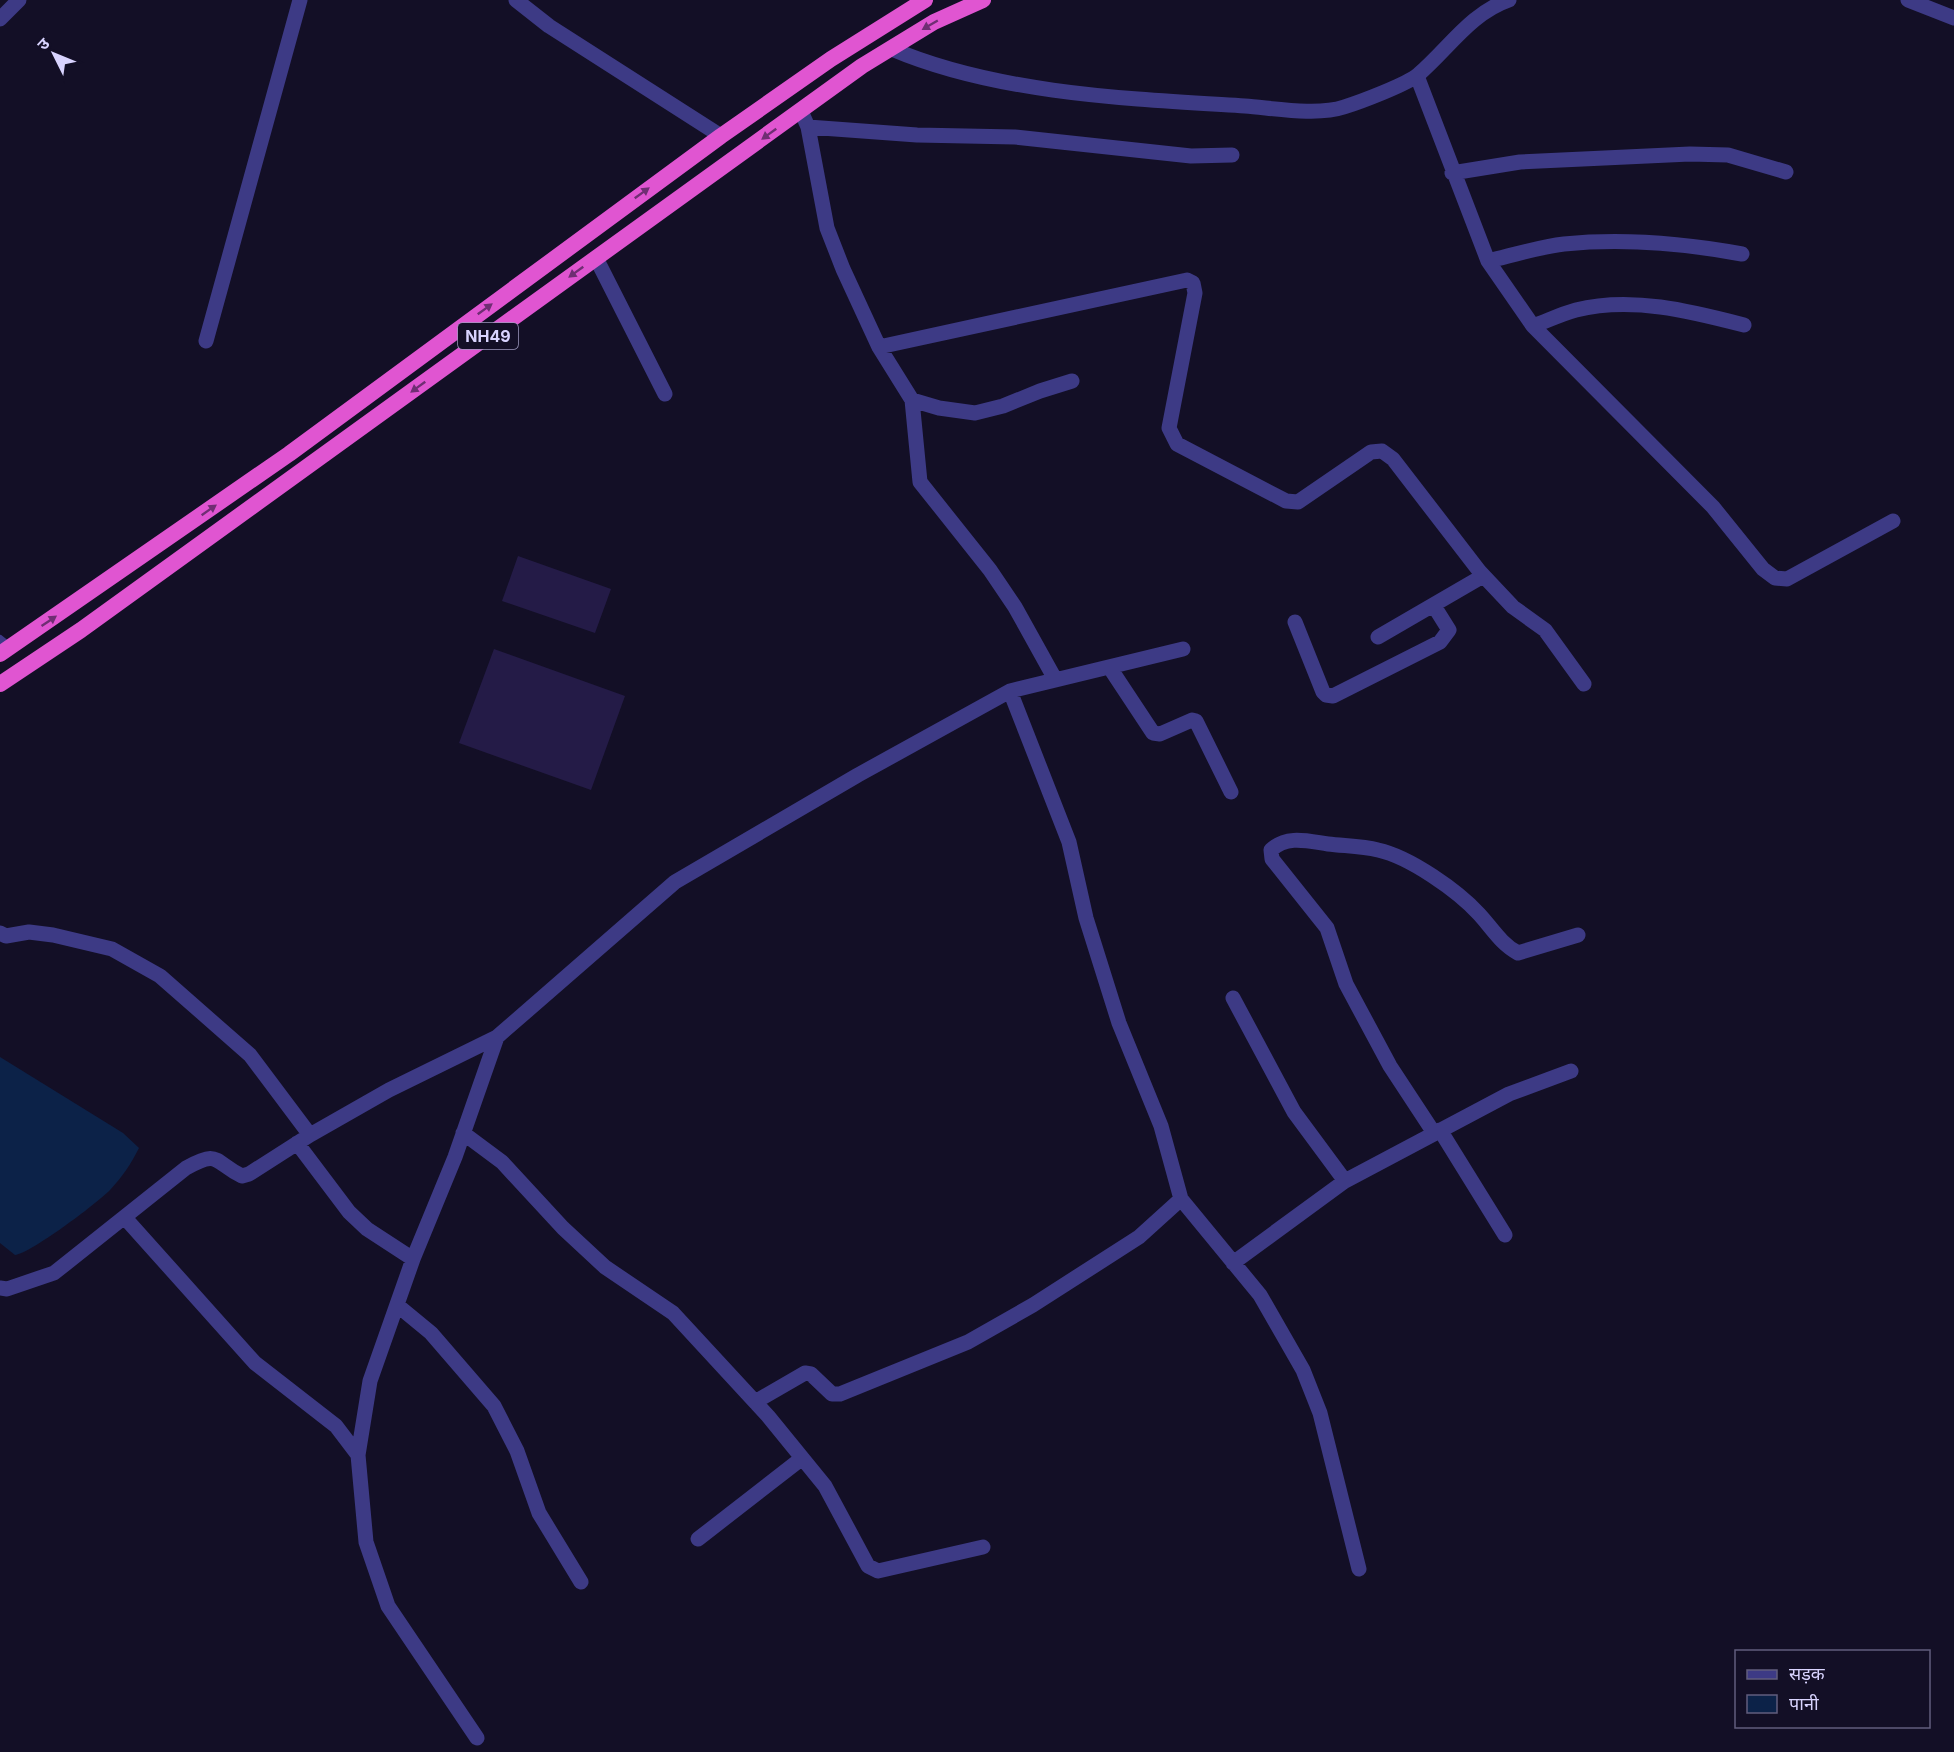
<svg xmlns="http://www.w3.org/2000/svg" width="1954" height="1752" font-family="Inter,'Noto Sans Devanagari',sans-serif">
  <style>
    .water { fill: #0c2248 }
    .building { fill: #241b47 }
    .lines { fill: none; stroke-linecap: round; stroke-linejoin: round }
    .service { stroke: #3d3a85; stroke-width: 8 }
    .minor { stroke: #3d3a85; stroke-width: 15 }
    .tertiary { stroke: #3d3a85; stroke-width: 15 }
    .trunk { stroke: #e055d1; stroke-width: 16 }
    .oneway { fill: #6f2e73 }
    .labels { text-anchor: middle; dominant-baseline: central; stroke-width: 4.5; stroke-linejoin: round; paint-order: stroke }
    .shield { fill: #130f26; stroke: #9e99be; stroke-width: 1.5 }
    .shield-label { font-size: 16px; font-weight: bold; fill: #d9d4ff }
  </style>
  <rect width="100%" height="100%" fill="#130f26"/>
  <path class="water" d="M 0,1057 L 123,1133 L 139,1148 C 131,1164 122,1177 110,1190 C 96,1204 31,1253 15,1255 L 0,1243 Z"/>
  <path class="building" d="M 518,556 L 611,589 L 595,633 L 502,601 Z
    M 494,649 L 625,696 L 591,790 L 459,743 Z"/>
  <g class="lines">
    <path class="service" d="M 0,639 L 10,647"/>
    <path class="minor" d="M 516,0 L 549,26 L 721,136
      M 0,19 L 19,0
      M 892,49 C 998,94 1130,99 1245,106 C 1273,108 1317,116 1344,107 C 1360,102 1408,84 1419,74 C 1449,48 1471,13 1509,0
      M 1417,76 L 1488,261 L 1533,326 L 1713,507 L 1763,569 L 1775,578 L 1787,579 L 1893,521
      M 801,111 L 808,127 L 827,228 L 843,269 L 879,347 L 912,400 L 920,482 L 990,570 L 1015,607 L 1055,679
      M 808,127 L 917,135 L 1015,137 L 1191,156 L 1232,155
      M 1452,173 L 1520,162 L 1690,154 L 1728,155 L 1786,172
      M 596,258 L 665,394
      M 1488,261 C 1513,255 1539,247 1564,244 C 1625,238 1682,243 1742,254
      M 1533,326 C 1547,321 1561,314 1576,310 C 1631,296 1690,311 1744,325
      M 206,341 L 300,0
      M 879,347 L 1187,280 L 1193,283 L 1195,293 L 1169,428 L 1177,444 L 1286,501 L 1298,502 L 1371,452 L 1382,451 L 1393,459 L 1480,572 L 1513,607 L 1545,630 L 1584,684
      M 912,400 L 939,408 L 975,413 L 1003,406 L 1040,391 L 1072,381
      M 1295,622 L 1323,692 L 1326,695 L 1333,696 L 1440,642 L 1449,630 L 1434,606
      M 1378,637 L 1483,576
      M 1110,668 L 1153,733 L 1160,734 L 1192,720 L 1196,721 L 1231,792
      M 1010,691 L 1069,842 L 1086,918 L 1119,1023 L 1161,1126 L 1181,1199 L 1260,1295 L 1303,1370 L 1320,1413 L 1359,1569
      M 0,933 L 6,936 L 29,932 L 53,935 L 112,949 L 160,976 L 250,1055 L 310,1135
      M 1233,998 L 1294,1112 L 1345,1181
      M 1440,1130 L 1505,1235
      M 463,1133 L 502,1162 L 563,1228 L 605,1267 L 673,1313 L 768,1416 L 825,1486 L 868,1566 L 878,1571 L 983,1547
      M 1434,1133 L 1390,1066 L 1346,984 L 1327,928 L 1272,859 L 1271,850 C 1287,835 1307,841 1328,844 C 1344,846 1362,846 1378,850 C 1410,857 1458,891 1479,914 C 1492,928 1501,944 1518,953 L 1578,935
      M 297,1143 L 349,1212 L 367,1229 L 413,1259
      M 126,1219 L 255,1363 L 336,1426 L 358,1455
      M 1233,1263 L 1345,1181 L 1509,1094 L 1571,1071
      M 0,1288 L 7,1289 L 54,1273 L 186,1168 C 220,1149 213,1162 242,1176 L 249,1174 L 310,1135 L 389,1090 L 497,1037 L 675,882 L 858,775 L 1010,691 L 1183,649
      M 397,1305 L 431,1333 L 494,1406 L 517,1451 L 539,1513 L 581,1582
      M 755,1402 L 805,1373 L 811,1374 L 832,1394 L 840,1394 L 968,1342 L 1033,1305 L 1139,1237 L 1181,1199
      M 698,1539 L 801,1459
      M 477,1738 L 388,1606 L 366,1542 L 358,1455 L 370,1381 L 413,1259 L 455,1157 L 497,1037"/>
    <path class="tertiary" d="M 1908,0 L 1954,18"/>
    <path class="trunk" d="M 0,654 L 289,454 L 721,136 L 831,59 L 925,0
      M 0,684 L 81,630 L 862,66 L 934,22 L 983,0"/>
  </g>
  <defs><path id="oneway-solid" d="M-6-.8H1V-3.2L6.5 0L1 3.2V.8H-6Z" transform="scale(1.5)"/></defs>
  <g class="oneway">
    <use href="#oneway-solid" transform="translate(930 25) rotate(150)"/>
    <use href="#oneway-solid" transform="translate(769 134) rotate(144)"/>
    <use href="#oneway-solid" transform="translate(642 193) rotate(-36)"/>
    <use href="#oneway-solid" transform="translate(576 272) rotate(144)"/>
    <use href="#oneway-solid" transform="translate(485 309) rotate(-36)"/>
    <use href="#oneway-solid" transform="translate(418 387) rotate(144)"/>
    <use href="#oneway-solid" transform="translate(209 510) rotate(-35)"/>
    <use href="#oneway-solid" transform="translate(49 621) rotate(-34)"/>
  </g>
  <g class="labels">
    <rect class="shield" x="458" y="323" width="60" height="26" rx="4.5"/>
    <g class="shield-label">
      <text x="488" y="336">NH49</text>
    </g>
  </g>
  <rect x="1735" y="1650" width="195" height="78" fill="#130f26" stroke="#625e7d" stroke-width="1.5"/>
  <rect x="1747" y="1670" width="30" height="9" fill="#3d3a85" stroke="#625e7d" stroke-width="1.5"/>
  <text x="1789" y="1680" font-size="18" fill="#d9d4ff">सड़क</text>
  <rect x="1747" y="1695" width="30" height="18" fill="#0c2248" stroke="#625e7d" stroke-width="1.5"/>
  <text x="1789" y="1710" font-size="18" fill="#d9d4ff">पानी</text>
  <g transform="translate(54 54) rotate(313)" stroke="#130f26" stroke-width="4.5" paint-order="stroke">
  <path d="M0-4.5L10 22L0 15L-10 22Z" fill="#d9d4ff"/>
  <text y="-9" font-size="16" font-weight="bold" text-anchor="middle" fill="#d9d4ff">उ</text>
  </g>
</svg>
